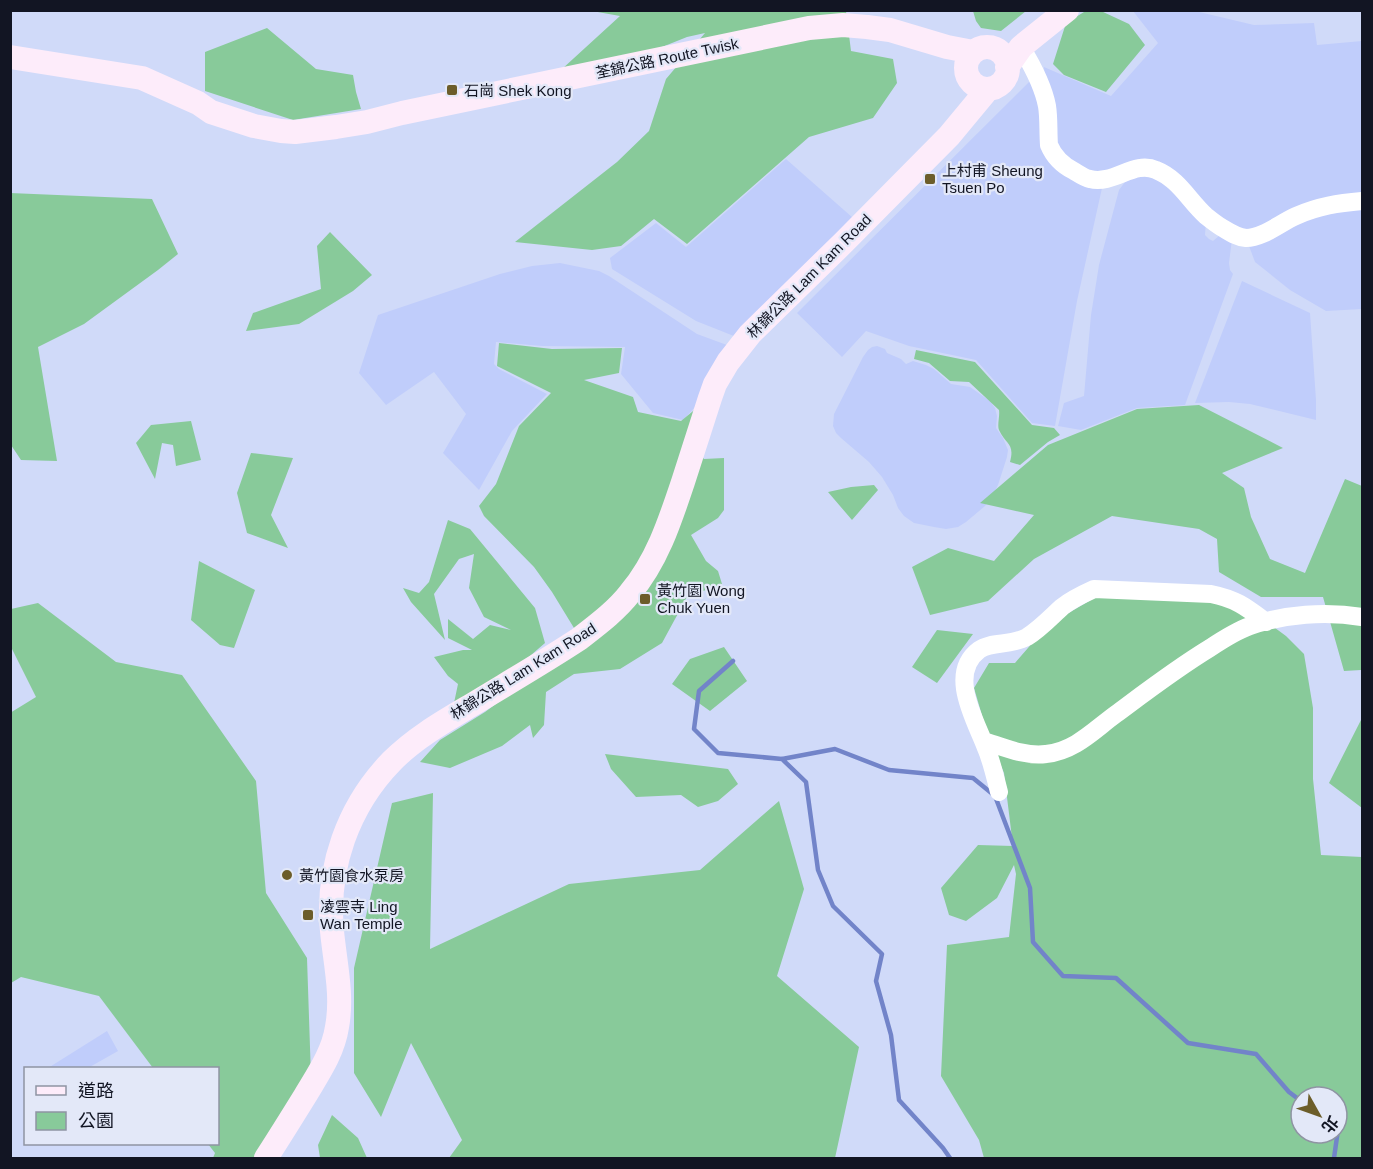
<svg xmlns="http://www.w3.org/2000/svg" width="1373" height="1169" font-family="Arial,'Noto Sans TC',sans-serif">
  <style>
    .built { fill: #c0cdfb }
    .green { fill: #88ca9a; fill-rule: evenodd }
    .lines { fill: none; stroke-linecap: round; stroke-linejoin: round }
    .stream { stroke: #7284c9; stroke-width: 4.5 }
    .minor { stroke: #fff; stroke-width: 18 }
    .secondary { stroke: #fdecfa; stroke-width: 24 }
    .poi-dot { fill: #6c5d2a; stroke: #e3e8f8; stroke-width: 2 }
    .labels { text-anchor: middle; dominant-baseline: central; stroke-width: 4.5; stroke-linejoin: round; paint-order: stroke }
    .street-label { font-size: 15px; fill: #121523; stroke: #e3e8f8 }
    .poi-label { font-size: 15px; fill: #121523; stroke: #e3e8f8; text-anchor: start }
  </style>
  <rect width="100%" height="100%" fill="#d0daf9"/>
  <path class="built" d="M 1133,11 L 1195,11 L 1254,25 L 1314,23 L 1317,45 L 1362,41 L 1362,197 L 1255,230 L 1243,230 L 1210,211 L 1169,172 L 1098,177 L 1060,157 L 1046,92 L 1044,67 L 1111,96 L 1158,43 Z
    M 1032,79 L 1037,87 L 1043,142 L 1102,188 L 1077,301 L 1055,426 L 1032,423 L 976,360 L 909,346 L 866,331 L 842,357 L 797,313 Z
    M 786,159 L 861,225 L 744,340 L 696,321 L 612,269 L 610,258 L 656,223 L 686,247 Z
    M 1154,176 L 1206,222 L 1205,235 L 1209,239 L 1213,241 L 1220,235 L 1232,239 L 1229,263 L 1230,270 L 1233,274 L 1185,405 L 1137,408 L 1081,430 L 1058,426 L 1064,403 L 1084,396 L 1091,315 L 1099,265 L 1119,190 L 1125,182 L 1134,177 Z
    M 1362,206 L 1362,309 L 1326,311 L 1290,290 L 1255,262 L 1249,246 L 1296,220 Z
    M 560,263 L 599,271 L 609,276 L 697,334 L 735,348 L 696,406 L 683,420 L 653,413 L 621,374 L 625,347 L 542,346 L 496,342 L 494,364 L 499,369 L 547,394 L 512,431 L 479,490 L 443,453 L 466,414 L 434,372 L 386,405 L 359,373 L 378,315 L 500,274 L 532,266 Z
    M 1242,281 L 1310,313 L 1316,400 L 1316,420 L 1250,404 L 1229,402 L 1195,403 Z
    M 877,346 L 885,349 L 887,353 L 901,359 L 906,364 L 913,361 L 926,365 L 934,369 L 951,384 L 970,387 L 990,401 L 995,408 L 997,416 L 996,428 L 1003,438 L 1008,450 L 1007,457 L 998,485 L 992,497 L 985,506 L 966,522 L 958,527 L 946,529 L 934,527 L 914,523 L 904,516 L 898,508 L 893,495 L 882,477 L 869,462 L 841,438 L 836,433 L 833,426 L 834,414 L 863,357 L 868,350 L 872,347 Z
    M 107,1031 L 118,1051 L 88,1068 L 48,1068 Z"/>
  <path class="green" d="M 592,11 L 846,11 L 851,51 L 893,59 L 897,83 L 873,118 L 809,137 L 687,244 L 654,219 L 621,246 L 592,250 L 515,242 L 617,162 L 649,131 L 666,79 L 705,33 L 687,37 L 647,53 L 562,69 L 620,16 Z
    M 973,11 L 973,10 L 1026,11 L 1001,31 L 981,28 L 976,21 Z
    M 1101,11 L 1129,24 L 1145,45 L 1106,92 L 1064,75 L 1053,64 L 1066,23 L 1084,12 Z
    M 267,28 L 316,69 L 353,75 L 356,92 L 361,109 L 293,120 L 205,91 L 205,52 Z
    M 10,193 L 152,199 L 178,254 L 158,270 L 84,324 L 38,347 L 57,461 L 21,460 L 11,445 Z
    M 330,232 L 372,275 L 353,291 L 299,324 L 246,331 L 253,313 L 321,289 L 317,246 Z
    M 499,343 L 552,349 L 622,348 L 619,373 L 584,380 L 633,397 L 638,412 L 681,421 L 698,407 L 690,441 L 704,459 L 724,458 L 724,510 L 718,518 L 691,535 L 706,561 L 718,571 L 722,584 L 687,597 L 662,643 L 620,669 L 574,674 L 546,692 L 544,725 L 533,738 L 530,725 L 502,746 L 450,768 L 420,762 L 440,740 L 485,712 L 547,666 L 585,646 L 552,592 L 534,567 L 484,516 L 479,506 L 496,484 L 519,426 L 551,393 L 497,366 Z
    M 916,350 L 975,362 L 1032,425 L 1054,428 L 1060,435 L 1048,442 L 1020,465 L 1010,462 C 1015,443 1006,445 999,430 C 997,425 1000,416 999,410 L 969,382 L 950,381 L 929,363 L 914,359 Z
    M 1199,405 L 1283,448 L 1222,473 L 1244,488 L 1251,517 L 1270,559 L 1305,573 L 1345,479 L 1362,486 L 1362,660 L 1361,670 L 1344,671 L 1323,597 L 1261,597 L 1219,572 L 1217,539 L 1199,529 L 1112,516 L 1034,559 L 988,601 L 930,615 L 912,567 L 948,548 L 994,561 L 1034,515 L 980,503 L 1048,445 L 1137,409 Z
    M 191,421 L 201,460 L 176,466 L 173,445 L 162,443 L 155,479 L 136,443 L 151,425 Z
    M 251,453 L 293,458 L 271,515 L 288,548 L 247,533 L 237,493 Z
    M 874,485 L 878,490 L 852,520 L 828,492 L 851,487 Z
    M 448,520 L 470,529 L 535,608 L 545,643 L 523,662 L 454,703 L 458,684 L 448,676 L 434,657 L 463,650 L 472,650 L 448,638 L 448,619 L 473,639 L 490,625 L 511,630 L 484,617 L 469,588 L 474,554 L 459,559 L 434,594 L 445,640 L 411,602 L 403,588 L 419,593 L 429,582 Z
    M 199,561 L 255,590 L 234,648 L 220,645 L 191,620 Z
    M 1096,597 L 1241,603 L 1286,636 L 1304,654 L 1313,708 L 1313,779 L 1321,855 L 1362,857 L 1362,1158 L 984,1158 L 979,1140 L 941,1076 L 947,945 L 1009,937 L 1016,874 L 1014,865 L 997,898 L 966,921 L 949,915 L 941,888 L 978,845 L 1013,846 L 1004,773 L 986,729 L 974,688 L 989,663 L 1015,663 L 1048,625 ZM 1301,1097 L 1337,1097 L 1337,1133 L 1301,1133 Z
    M 38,603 L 116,662 L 182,675 L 256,781 L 266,893 L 307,958 L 311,1077 L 259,1158 L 213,1158 L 215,1153 L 208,1144 L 218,1144 L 218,1068 L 153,1068 L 99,996 L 21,977 L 11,983 L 10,713 L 36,697 L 11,647 L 11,609 Z
    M 937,630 L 973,634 L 937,683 L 912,667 Z
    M 724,647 L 747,681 L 710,711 L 672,684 L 690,659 Z
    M 1362,718 L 1362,808 L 1329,783 Z
    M 605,754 L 728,769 L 738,784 L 718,801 L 698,807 L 681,795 L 636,797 L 611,769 Z
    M 433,793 L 430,949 L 569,884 L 700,870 L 779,801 L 804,889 L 777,976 L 859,1047 L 835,1158 L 449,1158 L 462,1140 L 411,1043 L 381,1117 L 354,1073 L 354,968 L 392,803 Z
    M 332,1115 L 358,1138 L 367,1158 L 320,1158 L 318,1145 Z"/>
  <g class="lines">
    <path class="stream" d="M 733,661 L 699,691 L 694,729 L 718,753 L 782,759 L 835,749 L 889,770 L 973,778 L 995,796 L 1030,888 L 1033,942 L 1063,976 L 1116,978 L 1188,1043 L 1256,1054 L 1289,1092 L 1301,1101
      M 782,759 L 806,782 L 818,870 L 833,906 L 882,954 L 876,981 L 891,1035 L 899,1100 L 943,1148 L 950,1158
      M 1334,1158 L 1338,1130 L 1337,1129"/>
    <path class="minor" d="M 1021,47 C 1032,65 1043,85 1047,106 C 1049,118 1048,132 1049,145 C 1054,157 1062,165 1074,171 C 1079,174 1084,178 1090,179 C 1114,185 1134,160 1156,170 C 1179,179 1189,201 1206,216 C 1211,220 1216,224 1221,227 C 1229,232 1236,237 1246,238 C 1263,238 1280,223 1296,216 C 1318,206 1339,203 1362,201
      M 984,741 C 1003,747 1026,757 1046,754 C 1075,751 1094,730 1116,714 C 1147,691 1177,668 1210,648 C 1222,640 1236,631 1250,626 C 1285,614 1326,611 1362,617
      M 999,792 C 995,777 992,762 986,748 C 976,721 947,674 979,650 C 991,641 1011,646 1027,637 C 1040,629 1051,617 1062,607 C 1072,599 1083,594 1094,589 L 1211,594 C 1236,599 1246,607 1266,622"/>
    <path class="secondary" d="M966 68a21 21 0 1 1 42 0a21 21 0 1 1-42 0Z
      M 10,57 L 142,78 L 198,103 L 211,112 L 254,126 L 281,131 L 295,132 L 336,127 L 367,122 L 402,113 L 809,28 L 843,25 L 867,27 L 890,30 L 947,47 L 973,52
      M 1007,67 L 1021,47 L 1067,10
      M 266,1158 C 279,1138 292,1117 305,1096 C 318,1074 333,1053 337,1027 C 343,995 335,963 332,931 C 326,868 348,806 392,761 C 415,738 443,722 470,706 C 506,684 544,662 579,639 C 597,625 616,611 630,593 C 657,561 670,521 683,482 C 692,454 701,426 710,398 L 715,384 L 728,362 L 750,334 L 844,242 L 949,136 L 988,89"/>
  </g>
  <g class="poi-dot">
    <rect x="446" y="84" width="12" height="12" rx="3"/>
    <rect x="924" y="173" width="12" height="12" rx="3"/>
    <rect x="639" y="593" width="12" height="12" rx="3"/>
    <circle cx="287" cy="875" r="6"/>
    <rect x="302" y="909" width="12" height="12" rx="3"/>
  </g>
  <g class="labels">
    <g class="street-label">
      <text transform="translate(667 58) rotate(-12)">荃錦公路 Route Twisk</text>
      <text transform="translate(809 276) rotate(-45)">林錦公路 Lam Kam Road</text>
      <text transform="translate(523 671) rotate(-32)">林錦公路 Lam Kam Road</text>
    </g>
    <g class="poi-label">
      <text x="464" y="90">石崗 Shek Kong</text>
      <text x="942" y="170">上村甫 Sheung<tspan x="942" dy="17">Tsuen Po</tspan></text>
      <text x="657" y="590">黃竹園 Wong<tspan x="657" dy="17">Chuk Yuen</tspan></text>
      <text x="299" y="875">黃竹園食水泵房</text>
      <text x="320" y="906">凌雲寺 Ling<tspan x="320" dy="17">Wan Temple</tspan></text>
    </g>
  </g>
  <rect width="1373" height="1169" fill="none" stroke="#121523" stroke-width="24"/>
  <rect x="24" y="1067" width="195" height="78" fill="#e3e8f8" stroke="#8f94a3" stroke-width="1.5"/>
  <rect x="36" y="1086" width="30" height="9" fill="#fdecfa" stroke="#8f94a3" stroke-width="1.5"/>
  <text x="78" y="1097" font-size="18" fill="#121523">道路</text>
  <rect x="36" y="1112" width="30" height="18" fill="#88ca9a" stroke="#8f94a3" stroke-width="1.5"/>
  <text x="78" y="1127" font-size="18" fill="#121523">公園</text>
  <g transform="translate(1319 1115) rotate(130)"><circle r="28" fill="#e3e8f8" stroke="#8f94a3" stroke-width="1.5"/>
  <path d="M0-4.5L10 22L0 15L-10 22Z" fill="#6c5d2a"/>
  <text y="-9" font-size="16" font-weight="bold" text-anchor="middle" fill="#121523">北</text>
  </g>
</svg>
